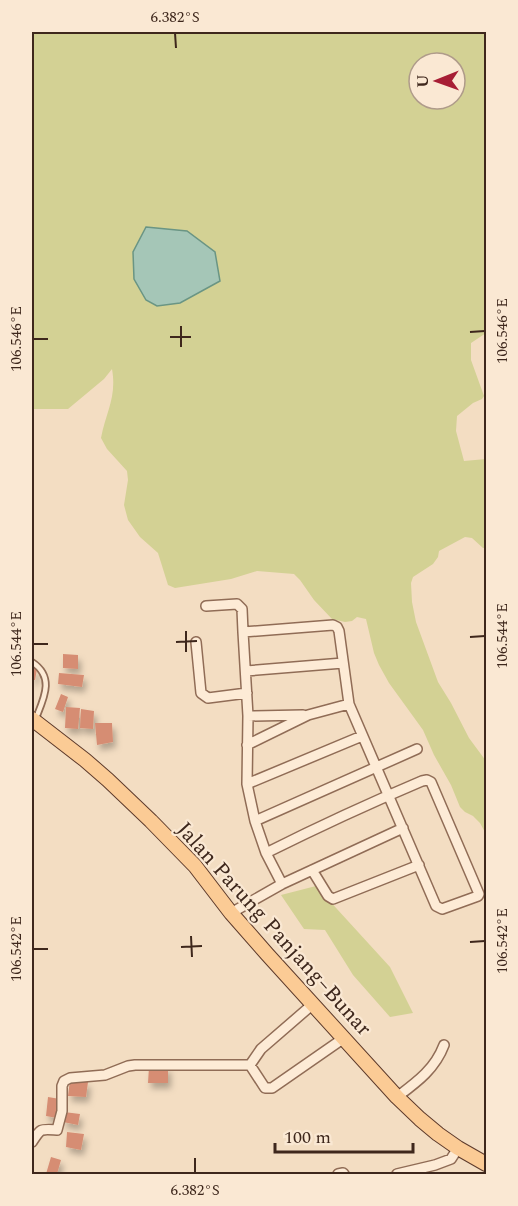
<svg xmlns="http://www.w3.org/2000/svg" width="518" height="1206" font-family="Spectral,serif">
<defs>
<filter id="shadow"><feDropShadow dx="3" dy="5.5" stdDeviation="3" flood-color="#0004"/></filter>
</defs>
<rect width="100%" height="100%" fill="#f3ddc2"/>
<path fill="#d3d194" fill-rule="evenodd" d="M32 32H486V333L471 343V360L484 396 482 399 473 403 457 416 456 431 464 461 486 459V548H483L472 538 465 537 439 551 438 557 433 564 413 577 411 583 412 602 416 622 438 682 451 703 469 738 486 761V834L480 823 473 816 465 812 460 807 451 785 434 755 423 730 389 683 379 665 374 653 366 619 357 617 352 621 345 622 332 619 314 600 300 580 294 574 257 571 231 579 175 588 168 585 158 553 140 537 128 520 124 505 128 480 127 471 107 449 101 438C106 412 117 397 112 369L104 379 68 409H32ZM419 63H455V99H419Z
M316 886 390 967 413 1013 390 1017 353 975 325 930 304 929 281 895Z"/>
<path fill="#a5c6b7" stroke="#6a9584" stroke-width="1.5" d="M146 227 187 231 215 252 220 281 180 303 157 306 146 300 134 279 133 252Z"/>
<path fill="#d68d73" filter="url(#shadow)" d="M63 654 78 655V669L63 668Z
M32 668 37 669 35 680H32Z
M59 673 84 675 82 687 58 684Z
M61 694 68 697 63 712 55 709Z
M66 707 80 708 78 729 65 728Z
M81 709 94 711 93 729 80 728Z
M95 723H112L113 742 97 745Z
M149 1067H168V1083H148Z
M70 1080 88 1082 86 1097 68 1096Z
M48 1097 60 1099 57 1118 46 1116Z
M64 1112 80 1114 78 1125 63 1122Z
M67 1132 84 1134 81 1150 66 1147Z
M51 1157 61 1160 57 1174H46Z"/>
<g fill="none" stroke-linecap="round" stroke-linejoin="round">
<g stroke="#906c56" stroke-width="8">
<path id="lane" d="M32 662C55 677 44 698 36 718"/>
</g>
<g stroke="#906c56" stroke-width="12">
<path id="street" d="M206 606 237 604 242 609 243 632
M196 642 201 693 208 698 247 693
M246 671 343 663
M248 716 303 715
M247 745 308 715 349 704
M247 784 362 736
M255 821 417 749
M266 853C318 827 370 803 422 781L427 780 431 782 479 894 478 896 442 909 436 906 349 704 339 631 337 627 333 625 243 632 248 716 247 784 255 821 266 853 282 884
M312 870 328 896 333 899 419 865
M231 913 282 884 403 828
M250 1065 265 1088H272L344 1038
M250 1065 261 1049 313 1004
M397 1097C417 1082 435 1069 444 1045
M32 1142C41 1128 40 1129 57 1130L62 1111V1086L64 1081 70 1078 105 1075 128 1066 135 1065H250
M338 1174 343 1173 344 1174
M397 1174 435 1165 451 1159 458 1148"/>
</g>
<g stroke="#5d3a2b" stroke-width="16">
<path id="primary" d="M32 719 85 760 108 780 151 821 195 866 231 913 267 954 397 1097 420 1119 438 1134 458 1148 486 1164"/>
</g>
<use href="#lane" stroke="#fdebd6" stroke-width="4.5"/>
<use href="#street" stroke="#fdebd6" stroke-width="9"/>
<use href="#primary" stroke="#fbcb95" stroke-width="14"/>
</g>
<path fill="none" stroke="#3e271c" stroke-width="2" d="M175 33 176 48M181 326V347M470 332 485 331M170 337H191M33 339H48M186 631V652M470 637 485 636M176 642 197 641M33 644H48M191 936 192 957M470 942 485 941M181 947 202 946M33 949H48M195 1158V1173"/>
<g text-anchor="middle" stroke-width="4.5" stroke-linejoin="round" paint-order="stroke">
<g font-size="22" fill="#3e271c" stroke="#fae8d3">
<text transform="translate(275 928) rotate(48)" y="8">Jalan Parung Panjang–Bunar</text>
</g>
</g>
<rect width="518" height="1206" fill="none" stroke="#fae8d3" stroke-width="66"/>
<g transform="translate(437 81) rotate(269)"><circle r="28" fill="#fae8d3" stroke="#af9b8a" stroke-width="1.5"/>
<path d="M0-4.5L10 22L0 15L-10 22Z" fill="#a71e35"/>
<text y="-9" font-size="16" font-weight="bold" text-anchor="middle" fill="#3e271c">U</text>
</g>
<path d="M275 1143v9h138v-9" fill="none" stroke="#3e271c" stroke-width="3"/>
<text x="284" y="1143" font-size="18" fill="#3e271c" stroke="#fae8d3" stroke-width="4.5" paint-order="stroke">100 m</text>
<rect x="33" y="33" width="452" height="1140" fill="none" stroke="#3e271c" stroke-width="2"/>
<g font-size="15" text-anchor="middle" fill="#3e271c">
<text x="175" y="22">6.382°S</text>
<text transform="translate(502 331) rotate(-90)" y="5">106.546°E</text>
<text transform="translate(16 339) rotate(-90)" y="5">106.546°E</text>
<text transform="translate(502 636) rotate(-90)" y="5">106.544°E</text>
<text transform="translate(16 644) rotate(-90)" y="5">106.544°E</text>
<text transform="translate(502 941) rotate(-90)" y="5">106.542°E</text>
<text transform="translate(16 949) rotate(-90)" y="5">106.542°E</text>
<text x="195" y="1195">6.382°S</text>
</g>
</svg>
